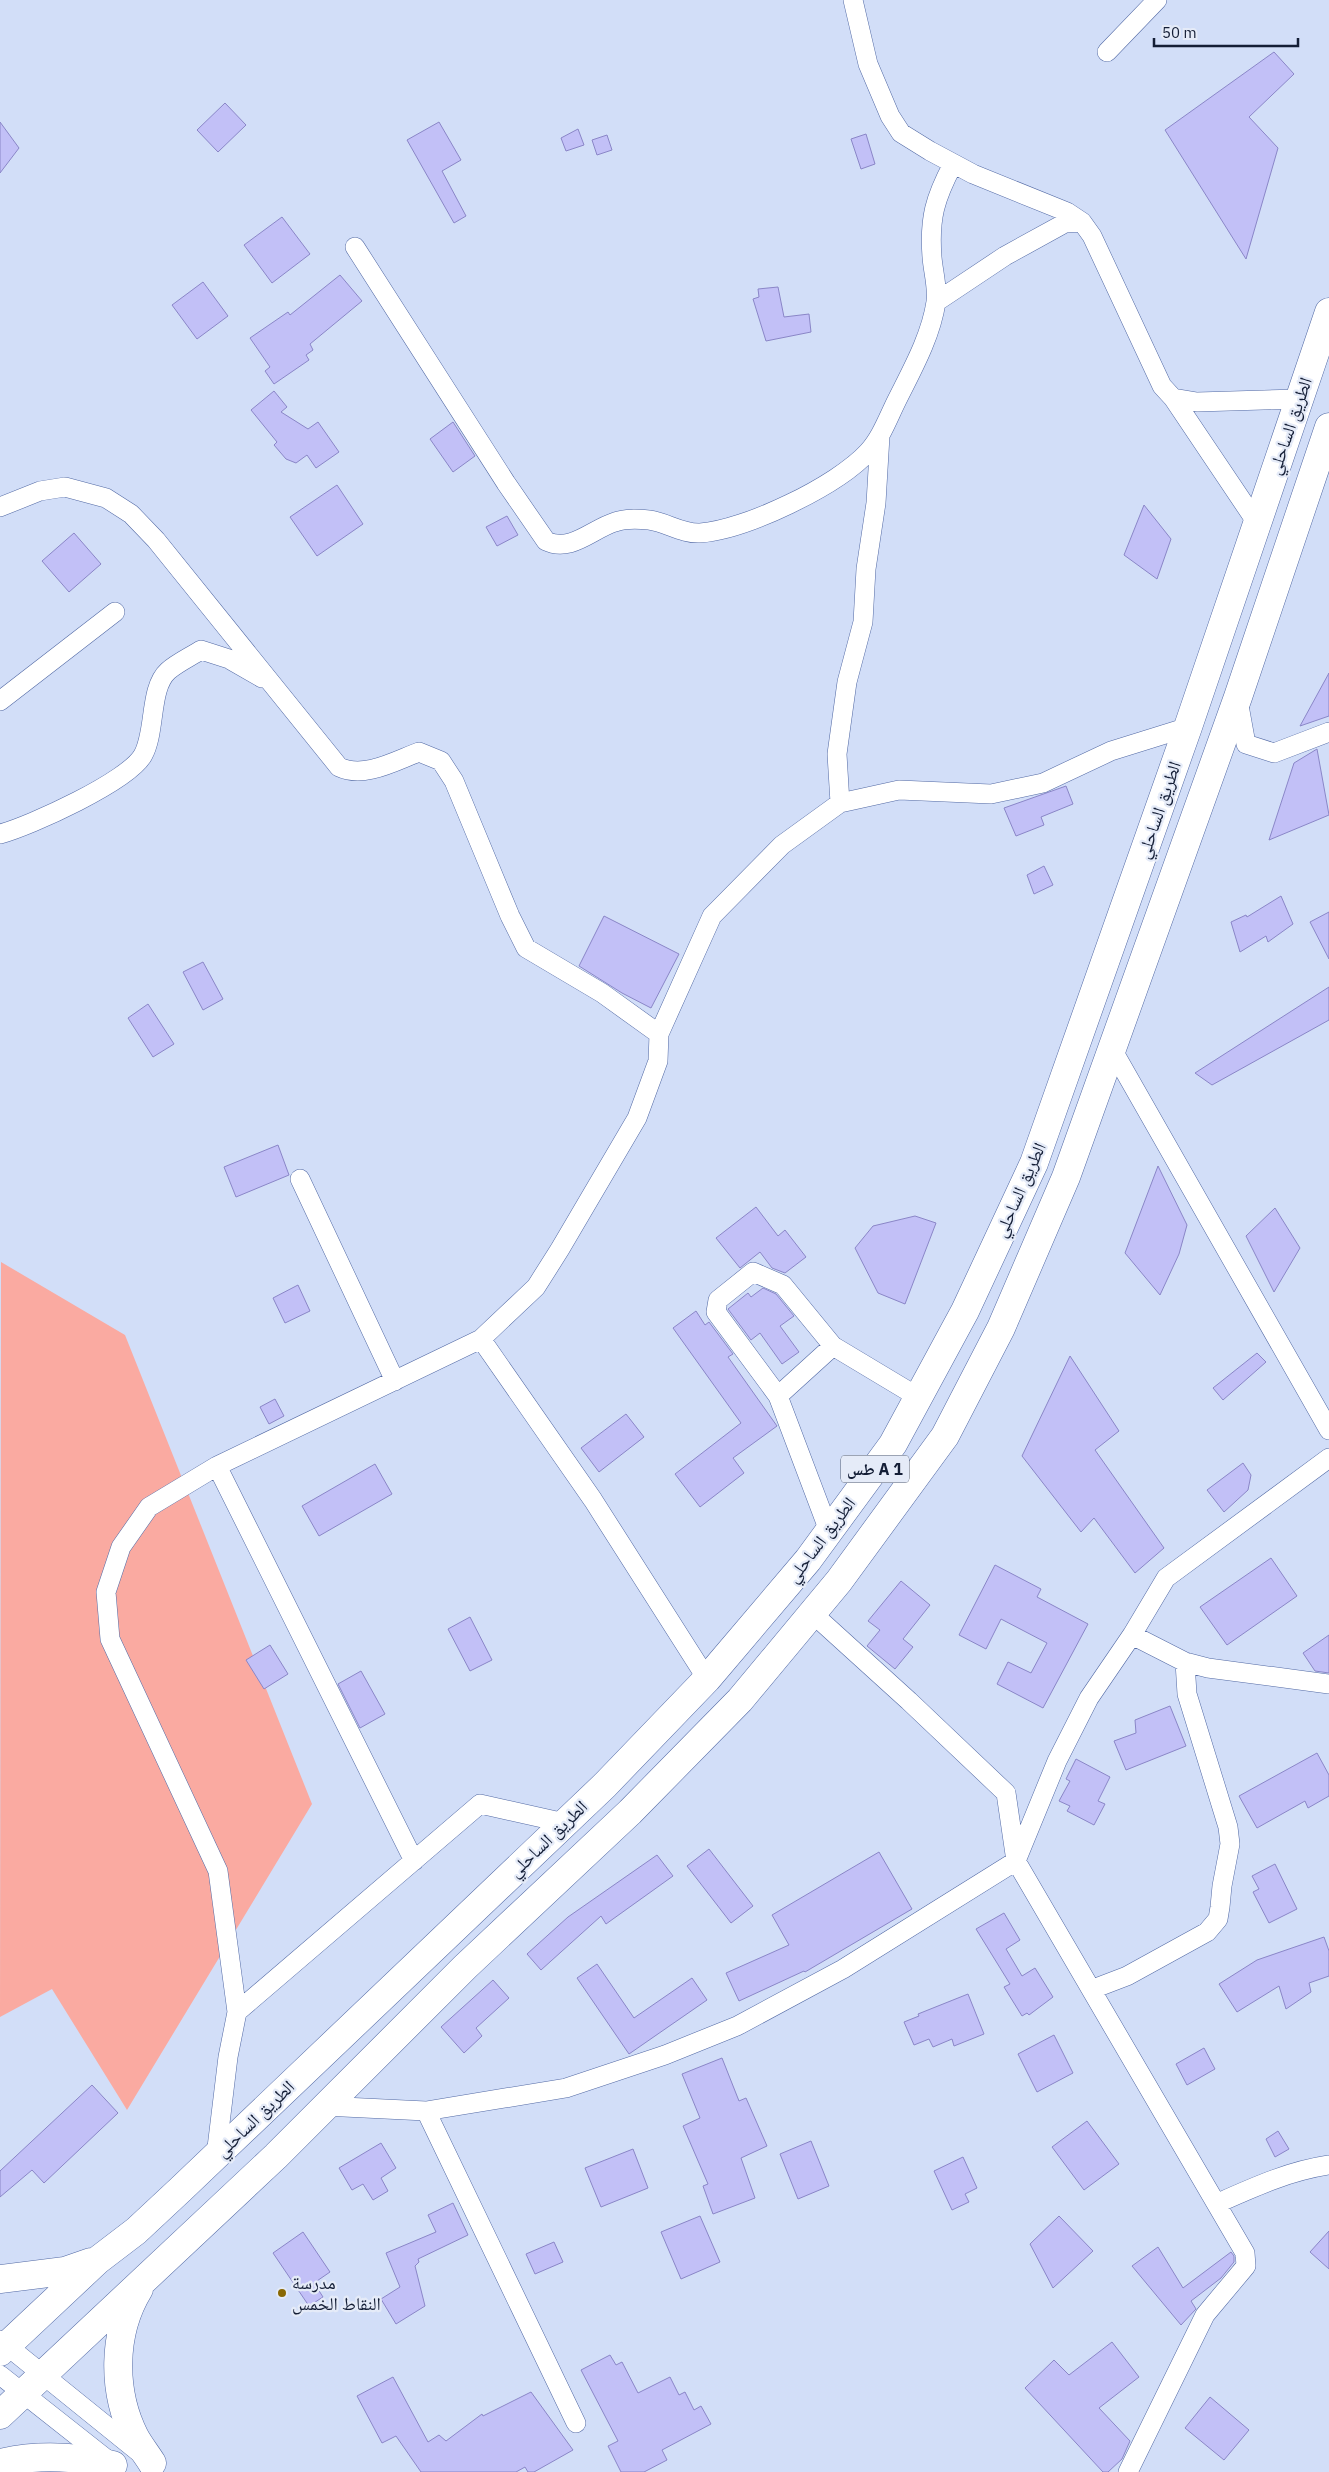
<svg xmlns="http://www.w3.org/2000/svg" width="1329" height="2472" font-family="'IBM Plex Sans','Noto Naskh Arabic',sans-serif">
<rect width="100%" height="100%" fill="#d2def8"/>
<path fill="#faaaa1" d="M1 1262 125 1335 312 1804 127 2110 52 1989 0 2017Z"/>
<path fill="#c2c0f7" stroke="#8a86c7" d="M1274 52 1294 74 1249 117 1278 148 1246 259 1165 130Z
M225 103 246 125 218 152 197 130Z
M0 122 19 148 0 173Z
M439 122 461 160 442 171 466 216 454 223 407 140Z
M578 129 584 145 566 151 561 138Z
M866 134 875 164 861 169 851 139Z
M607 135 612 150 597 155 592 140Z
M282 217 310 254 272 283 244 245Z
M340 275 362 301 310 344 313 350 306 355 309 360 274 384 265 371 270 367 250 338 288 312 290 315Z
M203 282 228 316 197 339 172 305Z
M778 287 784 317 809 314 811 332 766 341 753 299 759 297 758 289Z
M274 391 287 407 281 412 308 429 318 422 339 452 316 468 307 455 296 463 286 459 274 445 277 442 251 410Z
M453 422 475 456 453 472 430 439Z
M337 485 363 524 317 556 290 517Z
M1144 505 1171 539 1157 579 1124 555Z
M507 516 518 535 497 546 486 527Z
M74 533 101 564 69 592 42 561Z
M1329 673V716L1300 726Z
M1317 749 1329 815 1269 840 1294 763Z
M1066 786 1073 804 1041 817 1044 825 1016 836 1004 808Z
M1044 866 1053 885 1034 894 1027 875Z
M1281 896 1293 924 1268 942 1266 936 1240 952 1231 922 1246 915 1247 917Z
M1329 912V959L1310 922Z
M604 916 679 954 651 1008 622 993 579 966Z
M203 962 223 999 203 1010 183 972Z
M1329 987V1020L1212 1085 1195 1073Z
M148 1004 174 1044 153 1057 128 1018Z
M278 1145 289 1175 236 1197 224 1167Z
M1158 1166 1187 1225 1179 1254 1160 1295 1125 1253Z
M756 1207 778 1236 785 1230 806 1257 785 1273 772 1268 760 1252 740 1268 716 1238Z
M1275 1208 1300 1248 1274 1292 1246 1236Z
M915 1216 936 1223 905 1304 878 1293 855 1248 873 1226Z
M298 1285 310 1311 285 1323 273 1298Z
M763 1288 776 1294 794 1316 780 1326 799 1352 782 1364 760 1333 751 1340 728 1309 748 1293 751 1297Z
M696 1311 705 1325 709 1322 733 1354 728 1357 777 1426 733 1458 744 1473 700 1507 675 1474 741 1423 673 1328Z
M1257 1353 1266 1362 1223 1400 1213 1388Z
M1070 1356 1119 1431 1095 1450 1164 1548 1135 1573 1094 1518 1081 1532 1022 1456Z
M275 1399 284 1416 269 1424 260 1407Z
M626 1414 644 1437 599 1472 581 1448Z
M1243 1463 1251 1475 1248 1490 1224 1512 1207 1490Z
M375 1464 392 1494 319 1536 302 1506Z
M1271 1558 1297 1596 1227 1645 1200 1607Z
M995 1565 1041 1589 1037 1597 1088 1624 1043 1708 997 1684 1008 1662 1031 1673 1047 1643 1001 1619 986 1649 959 1635Z
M901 1581 930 1605 903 1639 913 1647 895 1669 867 1646 880 1630 868 1621Z
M470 1617 492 1660 470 1671 448 1629Z
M1329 1635V1673L1315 1671 1303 1653Z
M270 1645 288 1674 264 1689 246 1660Z
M361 1671 385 1714 360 1728 338 1684Z
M1170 1706 1186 1746 1126 1770 1114 1741 1136 1733 1135 1720Z
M1317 1753 1329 1775V1796L1308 1808 1305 1801 1257 1828 1239 1796Z
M1076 1759 1110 1777 1098 1801 1105 1804 1094 1825 1067 1811 1070 1806 1059 1801 1070 1781 1066 1779Z
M709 1849 753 1906 731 1923 687 1866Z
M879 1852 912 1909 805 1972 804 1971 739 2001 726 1973 789 1945 772 1915Z
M657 1855 673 1876 606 1924 601 1916 541 1970 527 1954 568 1917Z
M1275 1864 1297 1909 1269 1923 1253 1892 1259 1889 1252 1876Z
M1004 1913 1020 1940 1006 1949 1022 1976 1035 1968 1053 1997 1029 2015 1027 2013 1022 2016 1004 1987 1010 1984 976 1929Z
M1324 1937 1329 1951V1976L1309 1983 1311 1992 1286 2009 1279 1986 1237 2012 1219 1984 1257 1960Z
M597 1964 634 2018 692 1978 707 2000 629 2054 577 1978Z
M493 1980 509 1998 476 2028 482 2036 464 2053 441 2027Z
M968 1994 984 2034 954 2046 952 2039 933 2047 929 2039 914 2045 904 2022 919 2016 918 2014Z
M1054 2035 1073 2073 1037 2092 1018 2054Z
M1204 2048 1215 2069 1187 2085 1176 2064Z
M722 2058 739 2101 746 2098 767 2146 741 2158 755 2198 713 2214 703 2186 708 2184 683 2126 700 2118 682 2074Z
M92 2085 118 2113 44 2183 32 2170 0 2197V2171Z
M1087 2121 1119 2164 1084 2190 1052 2147Z
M1278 2131 1289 2149 1275 2157 1266 2139Z
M811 2141 829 2186 798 2199 780 2154Z
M381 2143 396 2168 381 2178 388 2191 373 2200 363 2184 352 2190 339 2168Z
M633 2149 648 2188 601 2207 585 2168Z
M963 2157 977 2188 965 2194 969 2202 952 2210 934 2171Z
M453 2203 468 2235 418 2259 419 2262 415 2266 425 2306 396 2324 381 2299 400 2287 386 2253 436 2232 428 2215Z
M700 2216 720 2262 681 2279 661 2232Z
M1059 2216 1093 2251 1053 2288 1030 2244Z
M1329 2231V2269L1310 2252Z
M303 2232 330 2272 314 2283 323 2297 309 2306 273 2253Z
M554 2242 563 2262 535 2274 526 2254Z
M1158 2247 1183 2288 1231 2252 1234 2256V2262L1221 2278 1191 2301 1196 2309 1181 2325 1132 2266Z
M1112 2342 1139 2377 1099 2408 1130 2441 1122 2459 1108 2472H1103L1025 2388 1054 2360 1069 2375Z
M610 2355 616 2365 622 2362 638 2393 670 2377 679 2395 685 2392 694 2410 701 2406 711 2424 662 2450 667 2460 644 2472H621L608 2446 618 2441 581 2370Z
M393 2377 428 2442 439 2435 446 2441 482 2414 483 2416 531 2392 573 2450 534 2472H528L525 2467 516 2472H421L396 2436 382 2443 357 2396Z
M1210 2397 1249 2430 1224 2460 1185 2428Z"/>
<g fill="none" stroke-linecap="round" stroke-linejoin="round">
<g stroke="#5269a4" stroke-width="20">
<path id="minor" d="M853 0 868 64 890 116 901 133 930 151 973 174 1067 212 1082 222 1092 236 1162 386 1173 398 1197 402 1300 399
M1107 52 1157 0
M355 247 506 483 546 541C571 553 592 529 615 522 626 518 638 519 649 520 666 522 682 534 700 533 745 530 837 486 868 452 881 438 888 418 897 400 912 370 931 336 936 302 938 288 933 271 932 257 929 218 935 198 953 164
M936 302 1005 256 1065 223 1082 222
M1173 398 1257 523
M0 507 40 491 65 487 106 498 131 514 156 540 339 767C364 779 395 761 419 752L441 761 454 781 510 916 526 948 602 993 659 1034
M1238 700 1246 744 1274 753 1329 732
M0 701 115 612
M840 803 837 754 847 682 863 622 866 569 876 503 880 436
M0 834C30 826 129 781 143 755 156 732 149 688 168 671 177 663 190 657 201 650L229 659 262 678
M1112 1049 1329 1430
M300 1179 395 1381
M481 1339 593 1500 707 1679
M778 1396 716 1312 718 1300 753 1272 783 1285 833 1346
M1329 1458 1166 1578 1132 1635 1185 1662 1208 1668 1329 1684
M217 1466 414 1861
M829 1531 778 1396 833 1346 918 1397
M812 1613 909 1701 1006 1793 1016 1861 1057 1761 1089 1698 1132 1635
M1093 1989 1127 1976 1207 1932 1218 1919 1220 1907 1222 1886 1230 1844 1228 1827 1187 1694 1185 1662
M237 2012 218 1871 110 1639 106 1592 121 1547 149 1507 217 1466 481 1339 536 1287 560 1249 637 1118 658 1061 659 1034 712 916 782 845 840 803 899 790 991 794 1043 783 1111 751 1188 727
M323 2106 426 2111 576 2423
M426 2111 566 2088 665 2055 737 2026 843 1969 1016 1861 1245 2253 1246 2266 1205 2315 1128 2472
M216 2156 228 2057 237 2012 480 1804 565 1823
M1218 2203C1254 2187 1289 2171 1329 2165
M0 2340 140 2453
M0 2375 109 2461"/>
</g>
<g stroke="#5269a4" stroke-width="29">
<path id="highway" d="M0 2279 65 2271 91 2262
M139 2289C112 2333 112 2392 135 2437 140 2446 147 2455 152 2463
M0 2352 98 2260 136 2231 181 2189 605 1785 707 1679 808 1560 893 1444 965 1311 1034 1163 1188 727 1329 312
M0 2415 276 2156 465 1967 630 1812 740 1700 839 1581 945 1436 1001 1328 1066 1177 1238 697 1329 427
M0 2463C38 2454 75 2456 113 2465"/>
</g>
<use href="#minor" stroke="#fff" stroke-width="19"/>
<use href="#highway" stroke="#fff" stroke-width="28"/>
</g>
<circle fill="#896805" stroke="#e5ebf8" stroke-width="2" cx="282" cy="2293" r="5"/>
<g text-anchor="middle" stroke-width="4.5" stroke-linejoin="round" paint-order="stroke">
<rect fill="#e5ebf8" stroke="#535c70" stroke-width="1" x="841" y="1455.5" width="68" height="27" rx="4"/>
<g font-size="16" font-weight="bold" fill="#141e36">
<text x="875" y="1475">طس A 1</text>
</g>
<g font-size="18" fill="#141e36" stroke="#e5ebf8">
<text transform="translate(1290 426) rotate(-71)" y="6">الطريق الساحلي</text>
<text transform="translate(1159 810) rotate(-71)" y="6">الطريق الساحلي</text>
<text transform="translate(1020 1190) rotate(-66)" y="6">الطريق الساحلي</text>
<text transform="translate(821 1540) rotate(-53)" y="6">الطريق الساحلي</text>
<text transform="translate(548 1839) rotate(-44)" y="6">الطريق الساحلي</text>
<text transform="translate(255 2119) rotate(-44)" y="6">الطريق الساحلي</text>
</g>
<g font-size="18" fill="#141e36" stroke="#e5ebf8" text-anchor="start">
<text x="292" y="2289">مدرسة<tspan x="292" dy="21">النقاط الخمس</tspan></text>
</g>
</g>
<path d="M1154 38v8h144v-8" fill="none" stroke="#141e36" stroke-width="2.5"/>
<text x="1162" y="38" font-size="15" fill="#141e36" stroke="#e5ebf8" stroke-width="4" paint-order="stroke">50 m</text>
</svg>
